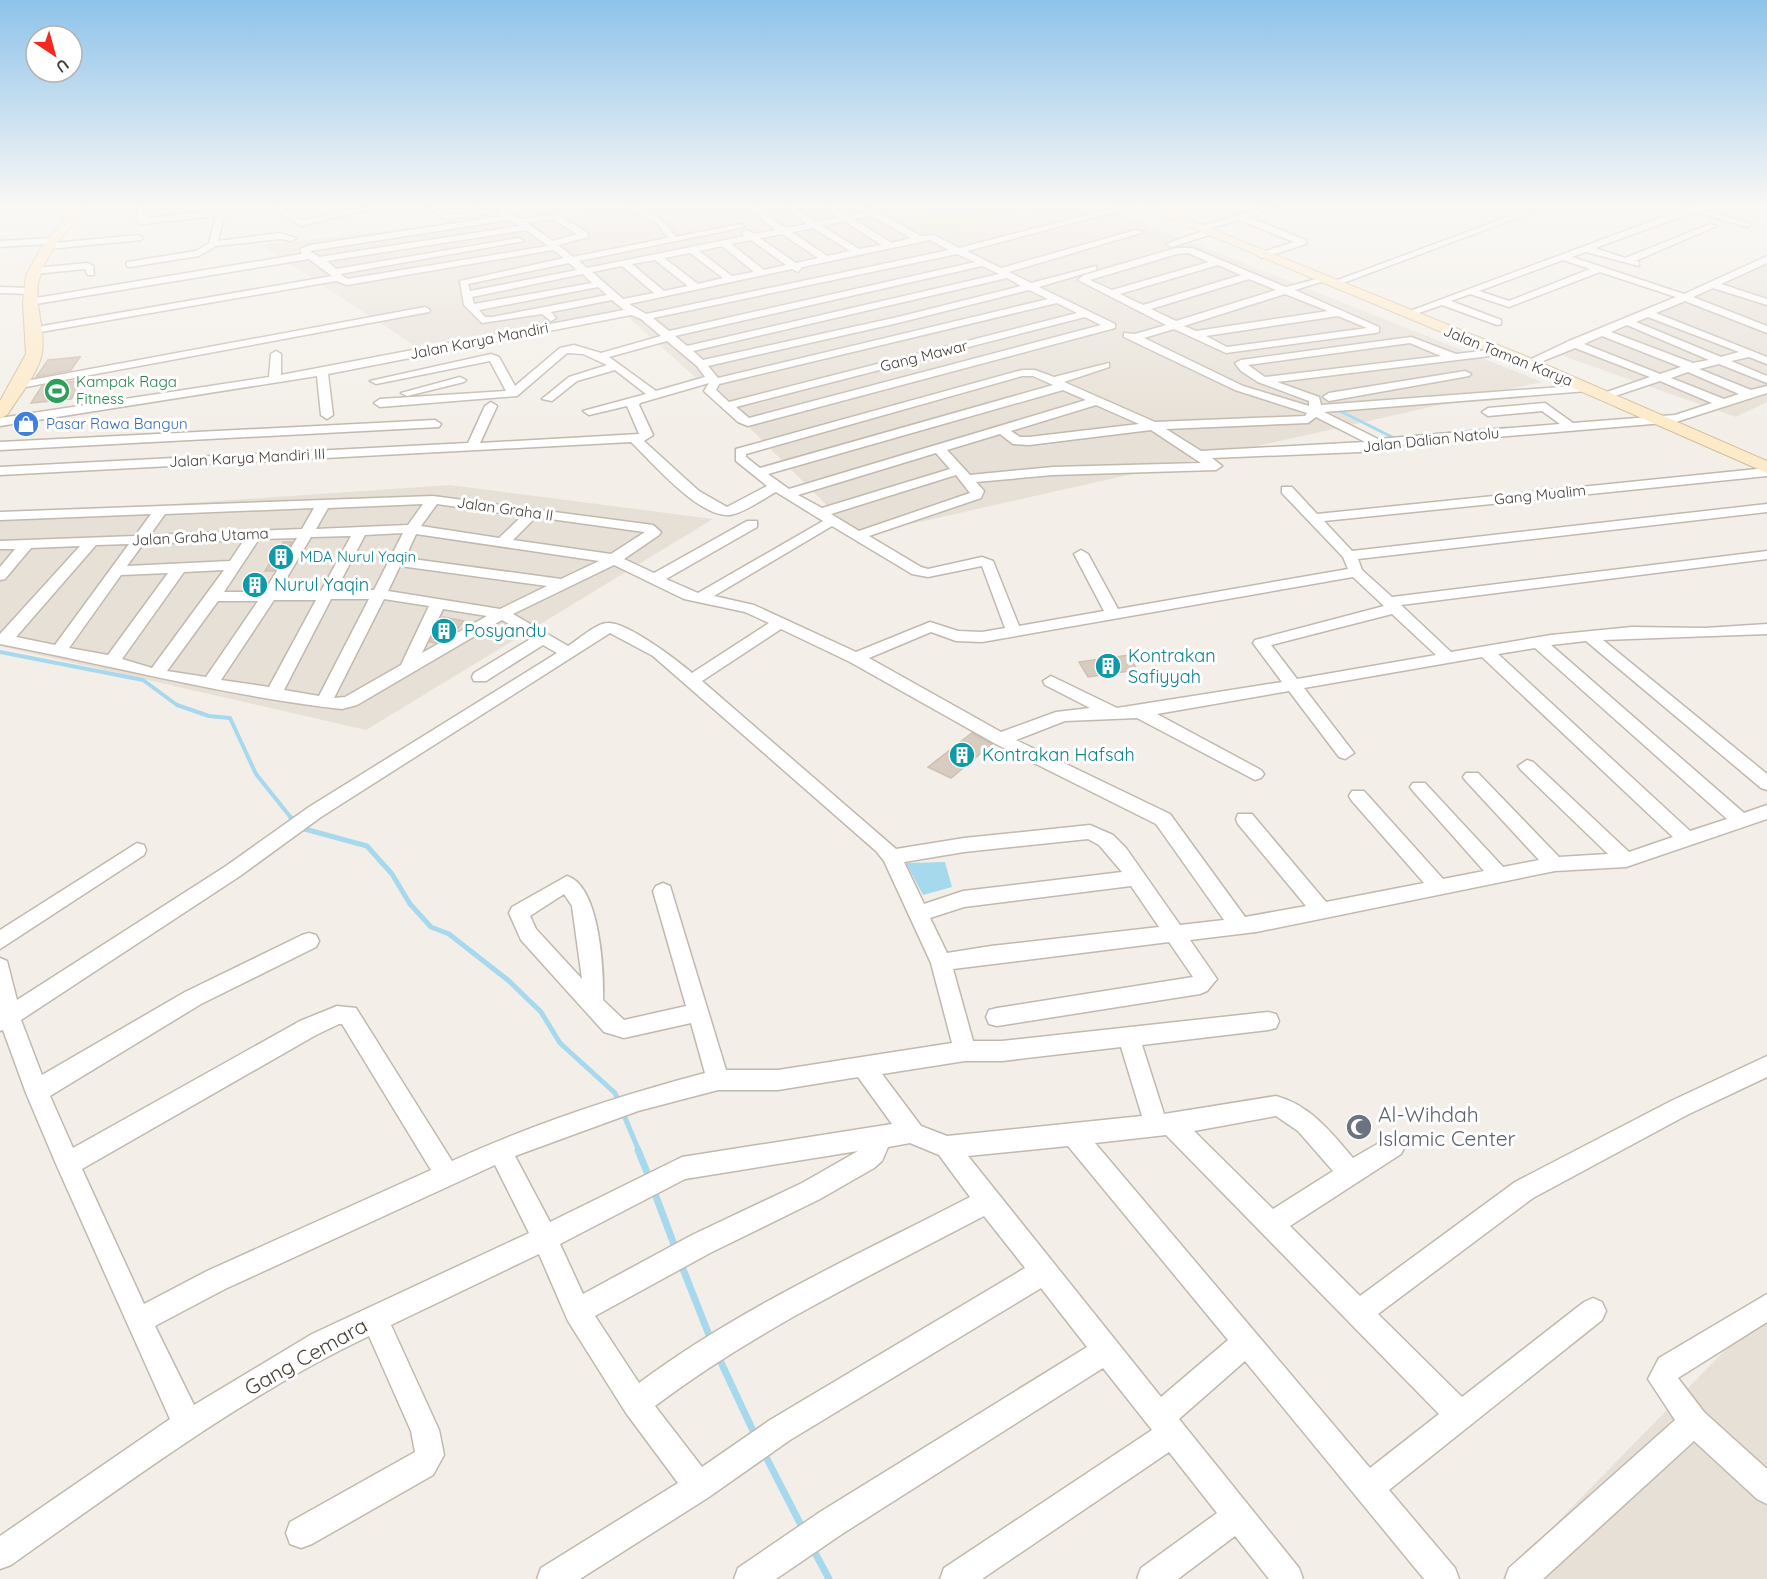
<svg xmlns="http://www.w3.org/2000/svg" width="1767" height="1579" font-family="Quicksand,sans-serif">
<rect width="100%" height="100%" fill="#f3efe8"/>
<path fill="#e7e0d6" d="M594 207H881L933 233 1038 207H1103L1542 382 857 536 731 409 621 311 415 346 262 245Z
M1767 259V402L1736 417 1552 352Z
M450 485 713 519 366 730 0 646V516Z
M1767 1307V1579H1502Z"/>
<path fill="#d5e6b2" d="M932 207H1015L1023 211 933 233 898 215Z"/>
<path fill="#a7d9ee" d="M945 862 952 887 923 895 906 863Z"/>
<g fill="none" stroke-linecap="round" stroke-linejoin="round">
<path stroke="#a7d9ee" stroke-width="3" d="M1338 410 1394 438 1506 428"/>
<path stroke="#a7d9ee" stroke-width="4" d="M0 652 143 680 177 705 209 716 230 718 256 774 292 819"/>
<path stroke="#a7d9ee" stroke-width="5" d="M291 818 295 824
M301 828 367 846 392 874 410 904 431 927 449 934 509 981 541 1012 560 1043 615 1093 619 1102
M623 1113 639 1151"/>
<path stroke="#a7d9ee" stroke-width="7" d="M638 1150 649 1177
M654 1191 676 1250
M681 1264 711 1340
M718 1356 755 1435
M764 1453 803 1529
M813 1549 829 1579"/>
</g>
<path fill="#d8ccc1" stroke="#cfc0b1" stroke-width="1.5" d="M80 357 71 370 36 377 48 360Z
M83 380 71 399 31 403 42 386Z
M283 542H292L274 571H265Z
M443 617 464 621 455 632 436 643 430 642Z
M1129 655 1137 670 1088 677 1079 662Z
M972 733 992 744 951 778 928 767Z"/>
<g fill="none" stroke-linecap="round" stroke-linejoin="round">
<g stroke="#c2b8ae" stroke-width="3">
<path id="street" d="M138 207H146V218L220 210 224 216 218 241 280 233 296 238 291 241 280 239 216 246 199 256 130 267 127 266V262L196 251 209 243 216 216 141 224 137 221Z
M271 207H281L302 220 365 207 371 209 301 226Z
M426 207C436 207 440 212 449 214 457 216 462 212 468 216L447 220Z
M469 207H479L489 213 482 215Z
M627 207C649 207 664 220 676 237L740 224 744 227 579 261 587 268 745 236 742 233 747 230 754 234 776 230 747 207H755L786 228 807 224 783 207H793L816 222 838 217 823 207H833L847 215 865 212 859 207H869L921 236 934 235 959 248 1118 207H1132L967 251 1001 268 1136 230 1144 232 1009 272 1031 283 1096 266V270L1039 287 1115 324V328L748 426 738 422 706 393 704 391 709 383 640 403 639 405 653 435 644 441 699 491 727 507 767 486 736 461V449L1022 370H1035L1054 377 1109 363V367L1064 382 1155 422 1305 416 1307 413 1235 390 1124 337V333L1135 334 1166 325 1078 280 1084 275 1176 248H1192L1286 287 1324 277V281L1295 290 1379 327V332L1375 333 1226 353 1174 329 1144 338 1243 386 1309 406V401L1258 382 1241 371 1235 363 1241 360 1411 337 1456 354 1498 349 1503 352 1498 355 1277 382 1319 397 1321 405 1587 385 1593 388 1587 391 1324 412 1378 439 1560 424 1542 411 1488 416 1482 412 1488 408 1545 403 1573 423 1675 415 1712 403 1660 381 1609 398H1601V394L1650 377 1575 348 1533 365 1523 363 1569 341 1676 297 1600 272 1509 307 1470 294 1451 301 1501 320V324L1497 325 1442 305 1407 317 1402 314 1684 209 1682 207H1695L1752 224 1748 227 1694 212 1595 248 1625 258 1710 224 1717 226 1635 261 1639 262V266L1586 252 1572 257 1684 294 1767 256V263L1721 284 1767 299V305L1713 288 1693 297 1767 326V333L1685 301 1656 313 1767 357V364L1749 357 1731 361 1767 376V383L1719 364 1699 369 1751 390 1767 386V393L1676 422 1377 447 1360 452 1212 458 1222 466 1216 470 1053 475 976 482 984 491 981 498 869 536 921 567 928 569 982 557 993 561 1019 626 1104 611 1074 554 1081 550 1088 554 1118 609 1348 569 1343 557 1282 493V487H1292L1317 514 1767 468V476L1324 521 1352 551 1767 504V512L1358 559 1362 570 1392 597 1767 551V559L1401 605 1451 652 1551 635 1632 627 1705 628 1767 624V634L1603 640 1767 774V790L1761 788 1586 641 1551 645 1744 813 1767 805V819L1626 867 1555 871 1256 932 1190 940 1217 979 1207 991 1200 994 997 1026 989 1024 986 1017 989 1010 997 1008 1193 977 1169 942 953 969 973 1041H1002L1268 1012 1276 1014 1279 1021 1276 1028 1268 1030 1142 1045 1164 1114 1276 1096C1310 1105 1331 1132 1353 1158L1393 1135 1401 1138 1405 1146 1401 1154 1290 1226 1360 1296 1515 1182 1671 1101 1767 1056V1077L1687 1115 1533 1198 1378 1314 1462 1397 1584 1302 1593 1298 1602 1302 1606 1311 1602 1320 1389 1490 1455 1568 1459 1579H1424L1245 1361 1179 1419 1299 1568 1303 1579H1269L1235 1536 1178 1579H1137L1141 1568 1217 1513 1169 1452 982 1579H940L944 1568 1152 1430 1103 1368 842 1534 776 1579H734L738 1568 820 1512 1087 1347 1041 1288 790 1440 709 1497 580 1579H537L541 1568 678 1483 626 1413 568 1321 539 1254 391 1325 439 1430 444 1455 433 1475 312 1544 301 1548 290 1544 286 1533 290 1522 415 1452 411 1431 369 1336C241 1397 126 1484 11 1565L0 1569V1536L170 1419 56 1164 26 1093 3 1030 0 1031V958L7 961 17 1000 226 866 309 807 557 653 543 645 486 681H474L472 677 474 673 532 638 502 620 357 705 342 709C226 696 114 666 0 644V634L80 546 31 548 5 579 0 580V567L15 549H0V541L135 536 151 514 0 520V512L433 496 653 525 661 532 659 535 624 559 654 573 747 521H757V527L666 579 698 593 823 521 776 492C763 499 744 513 730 515 699 518 652 462 631 442L0 475V467L468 443 485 406 491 402 497 406 480 443 639 434 627 406 589 415 583 411 646 394 615 370 577 381 552 401 542 399 569 377 607 365 583 354 567 353 517 396 380 407 374 403 380 399 506 391 490 361 376 384 370 381 491 354 499 357 515 386 560 348 574 345 601 353 661 336 641 319 631 315 328 374 333 415 327 419 321 415 317 376 0 426V418L269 377 271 354 276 351 281 354V375L624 310 612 300 551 312 556 318 551 321 542 314 482 323 464 305 460 281 564 258 553 250 347 285 336 281 35 333 30 330 31 328 332 276 309 259 30 305 25 302 30 299 302 254 300 249 310 245 502 216 496 211 500 208 521 219 556 214 588 233V237L558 245 573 257 668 238 658 224ZM872 216 911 238 892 243 853 219ZM552 219 577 234 553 241 527 223ZM509 220 519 226 319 257 310 251ZM844 221 882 245 859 249 822 226ZM813 228 850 251 827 256 792 232ZM526 230 548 246 347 279 340 274 524 241 519 238 336 269 327 261ZM782 234 818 258 796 263 760 238ZM751 240 786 265 764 270 731 244ZM930 240 949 250 646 314 629 304 792 269 798 272 802 267ZM722 246 754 272 732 276 699 251ZM690 253 723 278 698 284 664 258ZM1188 253 1209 262 1112 290 1090 280 1177 254ZM957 254 975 262 669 331 653 318ZM655 260 688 286 664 291 632 264ZM1563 260 1590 269 1509 301 1479 291ZM569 263 577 270 470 291 468 284ZM1218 265 1241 275 1143 305 1120 294ZM622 266 654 293 623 299 592 272ZM982 266 999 274 687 346 675 336ZM583 274 592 283 474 304 472 297ZM1007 278 1021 286 898 317 703 360 693 351ZM1249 279 1276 290 1176 321 1151 309ZM598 287 607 295 492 317H485L479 310ZM1029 290 1048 299 718 378 708 366 898 323ZM1285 294 1328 311 1196 331 1184 326ZM1057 303 1077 313 729 402 716 390 719 384ZM1338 316 1367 328 1227 347 1206 336ZM1085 317 1101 325 749 418 736 407ZM1648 317 1739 352 1721 357 1636 322ZM1627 325 1709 360 1693 363 1611 332ZM1602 336 1681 367 1660 374 1584 344ZM667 341 697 366 705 377 656 391 609 357ZM1410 343 1441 356 1265 377 1248 365ZM1688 372 1739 394 1724 399 1671 378ZM1022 376H1033L1053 385 760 468 746 457V454ZM1063 390 1086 400 789 489 768 474ZM1096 405 1139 424 1029 437H1020L1011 431ZM1316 417 1365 442 1201 451 1166 429 1308 423ZM1151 430 1201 463 1053 467 970 475 947 450 1000 434 1013 444 1029 445ZM936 453 950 469 822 508 798 495ZM956 475 970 493 859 531 831 514ZM423 504 408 525 316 529 328 508ZM437 504 522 516 499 538 421 526ZM314 508 302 529 150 535 165 514ZM536 517 644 532H645L611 554 513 540ZM832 526 912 574 928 577 982 566 1005 628 982 632 958 631 930 622 856 652 754 605 714 596ZM403 533 374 590H336L365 535ZM416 534 599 561 561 579 405 558ZM351 536 321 591H279L311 537ZM297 538 264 592H224L259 539ZM244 540 230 561 127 566 143 544ZM129 544 55 645 16 637 96 545ZM614 565 684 599 745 612 769 623 692 673C677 660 627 622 608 623 596 623 578 640 568 646L513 614ZM400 566 547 586 500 609 388 591ZM224 570 152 668 122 659 184 572ZM168 573 108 655 69 648 121 575ZM1353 577 1384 606 1255 640 1253 643 1282 682 1117 708 1051 676 1043 681 1045 685 1090 708 1056 712 1001 732 869 658 931 632 956 641 982 642ZM331 599H369L319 696 284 690ZM384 599 429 606 401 665 345 697 334 698ZM274 600H316L269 687 221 680ZM218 601H258L206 677 167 671ZM443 609 487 616 422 653ZM1392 614 1436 655 1297 679 1271 645ZM781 629 850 662 994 743 1156 824 1224 920 1180 925 1126 848 1113 835 1090 825 964 838 896 849 702 681ZM610 633 653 656 876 851 884 861 931 963 952 1043 778 1070H726L670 886 663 883 656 886 653 891 686 1006 624 1020 603 1000C604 971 600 886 567 876L512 907 509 913 521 940 604 1032 624 1038 691 1023 705 1073C618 1096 533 1124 452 1161L356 1008 337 1006 300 1021 73 1148 50 1096 201 1004 316 947 319 941 316 935 309 933 302 935 185 992 42 1075 21 1020 240 876 321 817ZM1535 648 1727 819 1690 831 1498 654ZM1482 657 1673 837 1629 852 1533 762 1527 760 1518 766 1521 770 1608 854 1559 857 1478 773H1466L1463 777 1466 781 1539 860 1503 867 1425 783H1413L1410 787 1413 791 1484 871 1443 879 1364 791H1352L1349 796 1352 801 1424 883 1326 902 1252 814H1238L1236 819 1238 824 1306 906 1245 917 1170 814 1016 740 1065 721 1137 718 1255 780 1261 778 1264 774 1261 770 1157 714 1289 691 1339 757 1345 759 1354 753 1304 688ZM1088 839 1099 845 1122 872 963 891 924 904 904 862 964 852ZM1131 886 1159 927 991 946 947 953 930 918 964 907ZM564 894 572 906 582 979 536 929 530 916ZM339 1024H342L431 1170 207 1271 144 1304 82 1169 316 1035ZM1121 1047 1142 1116 947 1136 921 1126 882 1074 965 1061H1002ZM858 1077 892 1124 682 1157 550 1222 515 1156 638 1111 718 1090H778ZM1276 1116 1298 1131 1333 1171 1273 1209 1194 1131ZM1166 1135 1439 1414 1370 1468 1095 1143ZM910 1143 939 1155 970 1197C858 1255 741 1307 639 1383L595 1316 710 1253 820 1199 874 1168 882 1161 888 1147ZM1068 1146 1228 1340 1161 1397 968 1156ZM858 1151 802 1183 692 1235 583 1294 560 1244 685 1179ZM495 1165 529 1233 312 1334 194 1405 155 1326 225 1289ZM984 1216 1025 1268 770 1420 702 1467 655 1406C757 1329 872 1275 984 1216Z
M1266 207H1279L1248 217 1306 240V244L1262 258 1257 255 1259 253 1294 242 1239 220 1199 231 1195 228Z
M1529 209 1536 211 1335 286 1327 284Z
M1209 229 1214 232 1212 234 1171 247 1166 244Z
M138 235 143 238 141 240 48 249 45 248V244L0 247V241L52 238 55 243Z
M88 263 93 266 94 275H88L85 269 34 274 29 271 34 268Z
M0 287 30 288 35 291 30 294 0 293Z
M425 307 430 310 429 312 15 389 9 386 15 383Z
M1465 371 1471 374 1469 376 1329 401 1323 397 1329 393Z
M460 377 466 380 464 382 407 396 401 393Z
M435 420 441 424 439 427 0 450V442Z
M137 843 144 845 146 850 144 855 0 949V930Z
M1767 1294V1322L1678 1378 1704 1412 1767 1469V1504L1757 1499 1694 1441 1543 1579H1505L1509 1568 1675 1420 1648 1379 1659 1358Z"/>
</g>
<g stroke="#d2bc99" stroke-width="2">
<path id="secondary" d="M74 207H86C70 229 48 249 40 276 32 302 46 327 42 353 38 374 19 396 8 414L0 419V401L26 354 23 303 26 275 41 248Z
M1142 207H1158L1535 360 1767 461V473L1523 366Z"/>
</g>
<use href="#street" fill="#fff" fill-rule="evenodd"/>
<use href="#secondary" fill="#fdeac9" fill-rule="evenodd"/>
</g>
<linearGradient id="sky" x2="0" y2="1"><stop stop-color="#8ec3ea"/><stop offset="0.48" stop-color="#faf8f5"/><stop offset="1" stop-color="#faf8f5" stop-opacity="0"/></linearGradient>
<rect width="1767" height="428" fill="url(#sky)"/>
<defs>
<g id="stadium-disc" transform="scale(1.35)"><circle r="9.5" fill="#2e9e5b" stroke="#fff"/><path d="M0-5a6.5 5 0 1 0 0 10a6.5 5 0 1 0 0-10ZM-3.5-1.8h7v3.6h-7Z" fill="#fff"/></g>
<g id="shop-disc" transform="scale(1.35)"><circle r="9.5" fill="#3f7fe0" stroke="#fff"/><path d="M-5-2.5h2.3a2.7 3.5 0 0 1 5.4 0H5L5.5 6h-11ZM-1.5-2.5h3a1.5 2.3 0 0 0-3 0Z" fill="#fff"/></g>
<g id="building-disc" transform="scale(1.35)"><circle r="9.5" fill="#0f9aa8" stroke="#fff"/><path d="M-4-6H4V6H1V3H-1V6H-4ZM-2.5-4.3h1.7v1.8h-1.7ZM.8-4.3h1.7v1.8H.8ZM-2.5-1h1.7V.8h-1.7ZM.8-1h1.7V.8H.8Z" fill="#fff"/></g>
<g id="mosque-disc" transform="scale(1.35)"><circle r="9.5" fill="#6b7280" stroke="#fff"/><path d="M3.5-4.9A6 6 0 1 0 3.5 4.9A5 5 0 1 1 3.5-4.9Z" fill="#fff"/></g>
</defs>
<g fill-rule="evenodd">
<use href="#stadium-disc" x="57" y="391"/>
<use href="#shop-disc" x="26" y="424"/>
<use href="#building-disc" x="281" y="557"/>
<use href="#building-disc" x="255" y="585"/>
<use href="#building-disc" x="444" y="631"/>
<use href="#building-disc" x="1108" y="666"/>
<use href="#building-disc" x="962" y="755"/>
<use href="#mosque-disc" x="1359" y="1127"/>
</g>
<g text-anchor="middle" stroke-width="6" stroke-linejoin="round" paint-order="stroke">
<g font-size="15" fill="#473f37" stroke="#fff">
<text transform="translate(479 341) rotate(-11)" y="5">Jalan Karya Mandiri</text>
<text transform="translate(924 356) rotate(-14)" y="5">Gang Mawar</text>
<text transform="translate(1508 356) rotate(22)" y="5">Jalan Taman Karya</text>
<text transform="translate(1431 440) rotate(-6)" y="5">Jalan Dalian Natolu</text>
<text transform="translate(247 458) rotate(-3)" y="5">Jalan Karya Mandiri III</text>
<text transform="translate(1540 495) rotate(-6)" y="5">Gang Mualim</text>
<text transform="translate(505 509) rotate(8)" y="5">Jalan Graha II</text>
<text transform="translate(200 537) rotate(-3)" y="5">Jalan Graha Utama</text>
</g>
<g font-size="15" fill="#27864d" stroke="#fff" text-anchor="start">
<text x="76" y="387">Kampak Raga<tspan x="76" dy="17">Fitness</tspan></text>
</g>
<g font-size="15" fill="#366cbe" stroke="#fff" text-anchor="start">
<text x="46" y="429">Pasar Rawa Bangun</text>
</g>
<g font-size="15" fill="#0d838f" stroke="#fff" text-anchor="start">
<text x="300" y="562">MDA Nurul Yaqin</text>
</g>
<g font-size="18" fill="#0d838f" stroke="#fff" text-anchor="start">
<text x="274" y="591">Nurul Yaqin</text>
<text x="464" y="637">Posyandu</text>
<text x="1128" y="662">Kontrakan<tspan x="1128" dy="21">Safiyyah</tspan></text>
<text x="982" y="761">Kontrakan Hafsah</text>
</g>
<g font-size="21" fill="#5b616d" stroke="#fff" text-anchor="start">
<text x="1378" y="1122">Al-Wihdah<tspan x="1378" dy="24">Islamic Center</tspan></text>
</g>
<g font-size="21" fill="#473f37" stroke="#fff">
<text transform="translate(306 1357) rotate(-29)" y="7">Gang Cemara</text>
</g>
</g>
<g transform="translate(54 54) rotate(144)"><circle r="28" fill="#ffffff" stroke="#b5b2af" stroke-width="1.5"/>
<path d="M0-4.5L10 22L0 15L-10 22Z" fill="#f32820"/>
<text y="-9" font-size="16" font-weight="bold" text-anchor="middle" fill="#473f37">U</text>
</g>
</svg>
